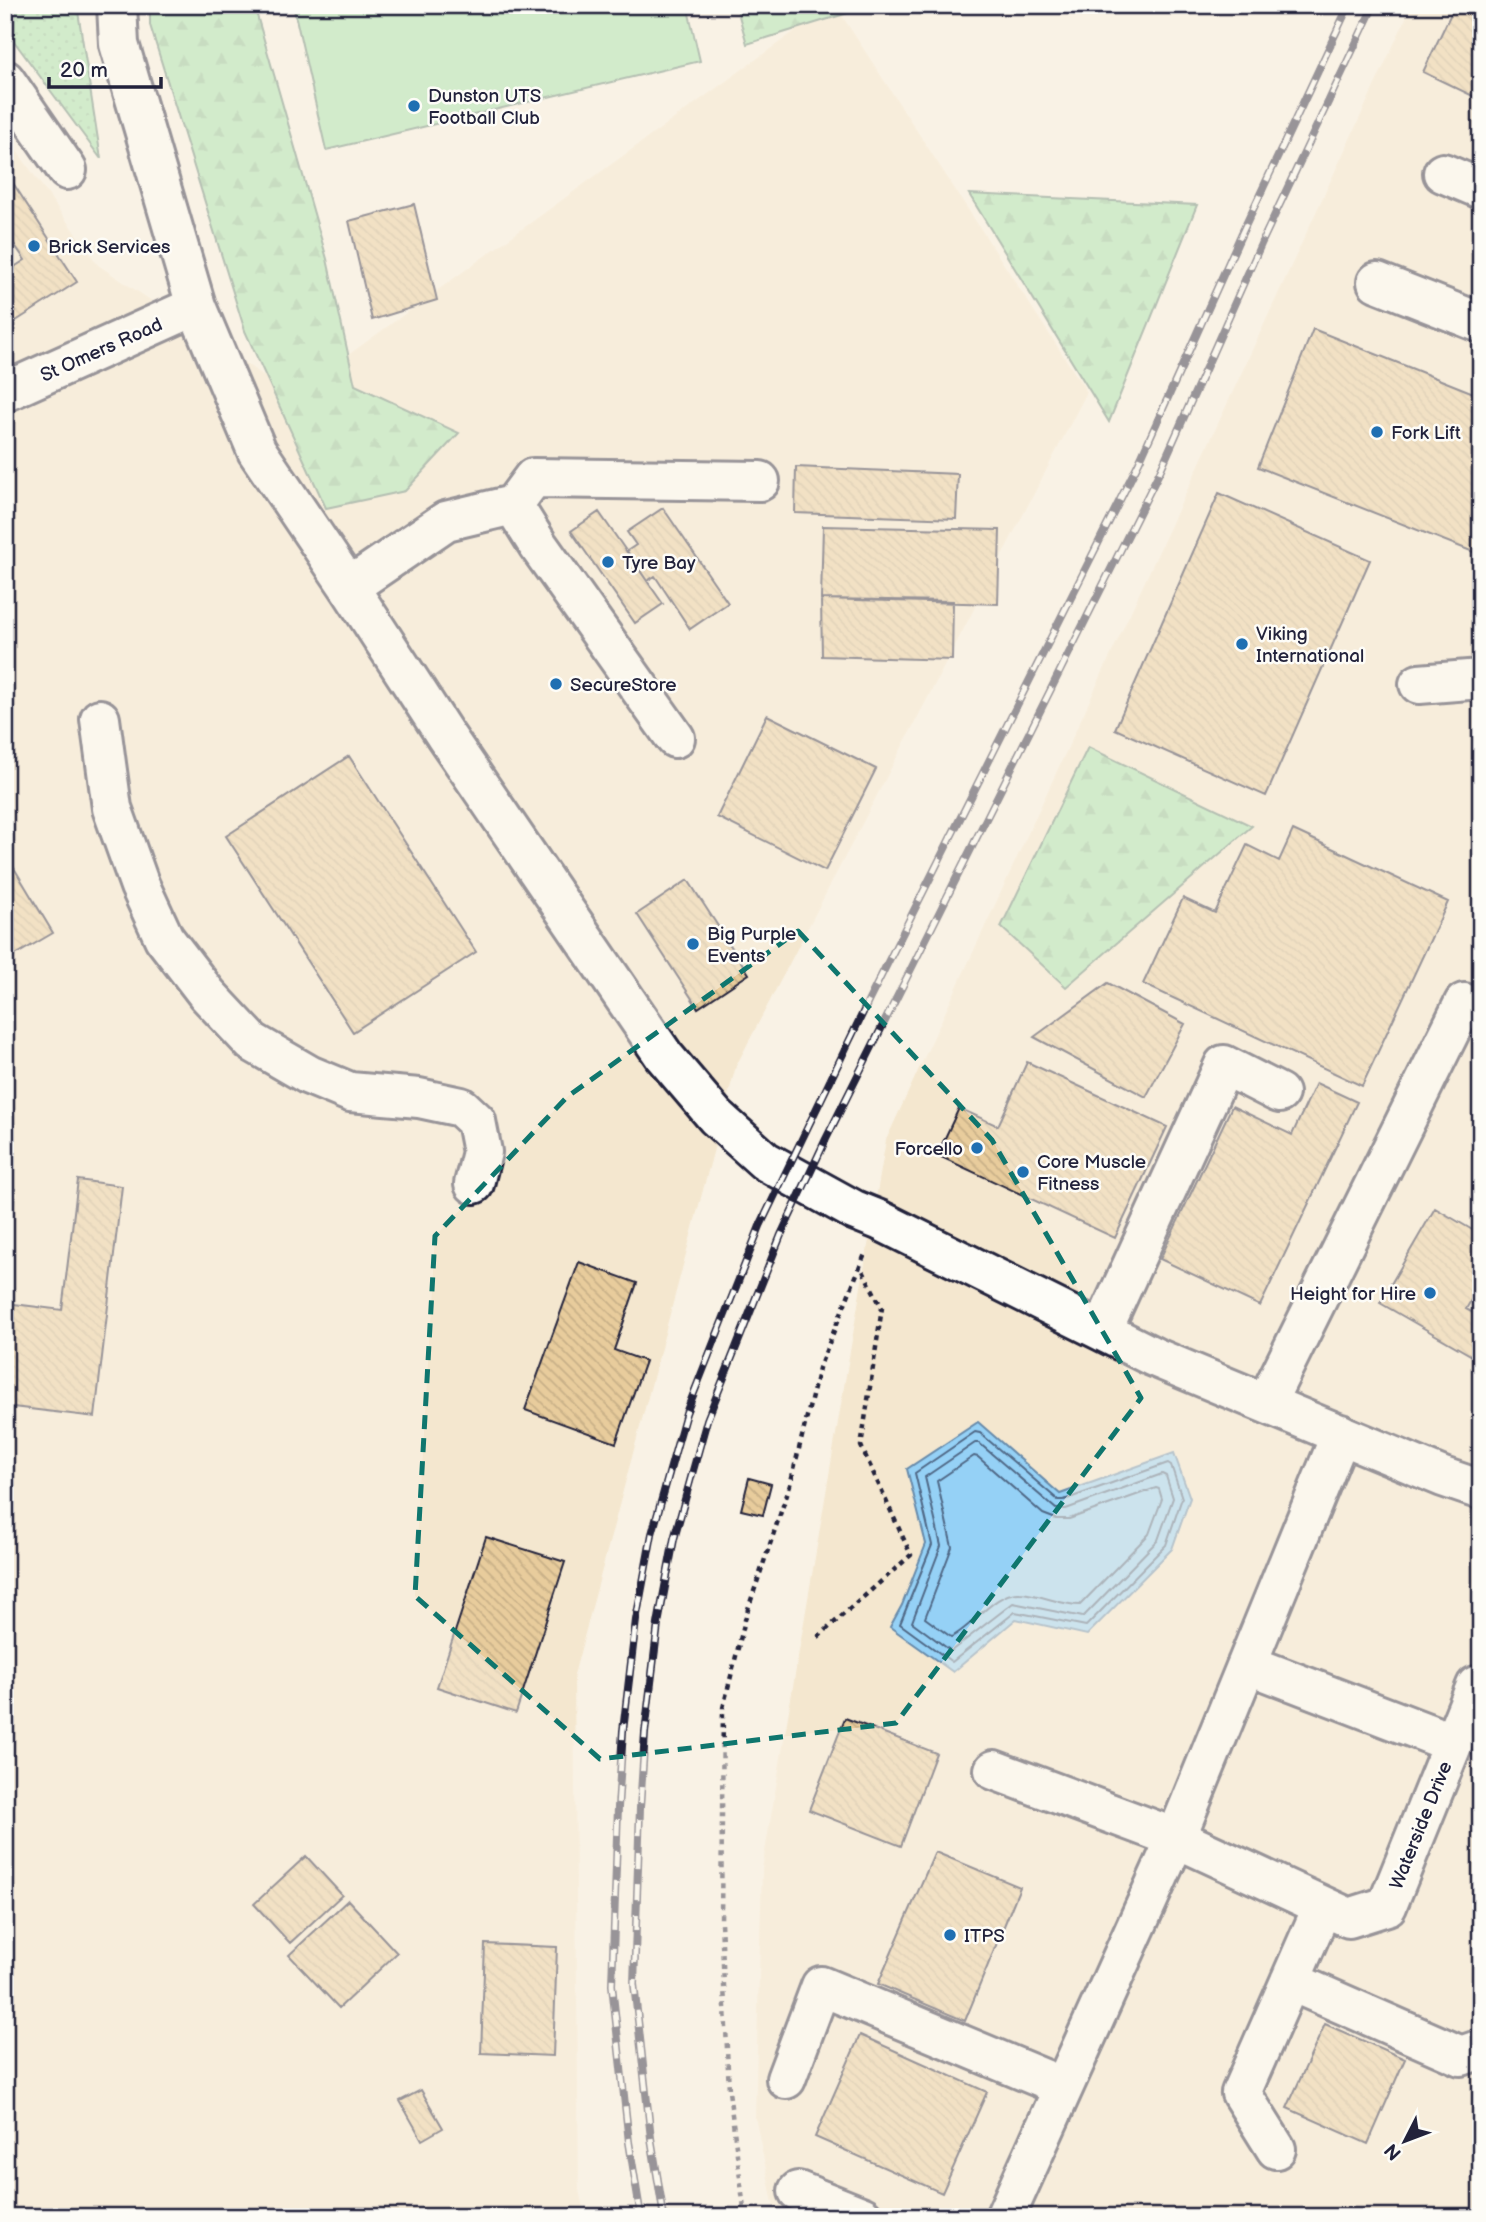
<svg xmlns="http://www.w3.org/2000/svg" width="1486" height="2222" font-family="'Balsamiq Sans',sans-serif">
<defs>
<pattern id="grass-dots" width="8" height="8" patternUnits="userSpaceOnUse" patternTransform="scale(1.75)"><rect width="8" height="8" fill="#a3e3ac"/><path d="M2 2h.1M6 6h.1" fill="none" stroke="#8cc295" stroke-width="1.8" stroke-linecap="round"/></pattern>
<pattern id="forest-firs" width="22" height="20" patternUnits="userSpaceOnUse" patternTransform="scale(1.75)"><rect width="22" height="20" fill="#a3e3ac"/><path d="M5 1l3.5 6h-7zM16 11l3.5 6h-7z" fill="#8cc295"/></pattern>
<pattern id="building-back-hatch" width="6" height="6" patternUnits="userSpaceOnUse" patternTransform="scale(1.75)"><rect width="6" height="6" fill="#e8cc9c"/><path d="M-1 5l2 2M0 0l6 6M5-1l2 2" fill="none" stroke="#c7af87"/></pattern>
</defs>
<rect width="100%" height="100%" fill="#f9f2e5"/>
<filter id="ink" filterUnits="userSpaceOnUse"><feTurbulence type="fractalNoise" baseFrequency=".0143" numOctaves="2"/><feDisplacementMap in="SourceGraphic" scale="14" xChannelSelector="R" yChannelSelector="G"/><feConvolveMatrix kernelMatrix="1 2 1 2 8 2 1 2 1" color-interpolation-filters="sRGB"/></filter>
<g filter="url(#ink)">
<path fill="#f4e7cf" d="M831 5H835L1087 392 736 1066 574 1675 579 2190 585 2217H18L5 2210V134L98 265 293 395Z
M1412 5H1481V2217H776L755 2117 762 1869 886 1140Z"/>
<path fill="url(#grass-dots)" stroke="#628274" stroke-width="2" d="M5 5H77L101 159 5 29Z"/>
<path fill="url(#forest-firs)" stroke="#628274" stroke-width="2" d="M150 5H254L327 259 355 385 459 433 405 491 326 508 245 331 150 25Z
M736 5H874L747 44Z
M969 194 1197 205 1109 422Z
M1088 747 1252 826 1066 987 1001 927Z"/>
<path fill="#a3e3ac" stroke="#628274" stroke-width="2" d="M293 5H687L700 61 326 150Z"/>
<path fill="#95d1f6" stroke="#678bab" stroke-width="2" d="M978 1422 1060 1494 1174 1453 1190 1498 1172 1549 1087 1635 1016 1619 953 1672 890 1627 902 1605 926 1544 907 1469Z"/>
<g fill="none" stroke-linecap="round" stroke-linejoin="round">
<path stroke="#506886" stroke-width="2" d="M975 1432 980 1433 1058 1500H1064L1168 1463 1171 1465 1182 1498 1166 1545 1086 1626 1015 1612 952 1662 900 1624 932 1545 915 1473Z
M975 1443H979L1056 1509H1066L1162 1474 1166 1476 1173 1498 1158 1540 1083 1617 1013 1603 951 1651 912 1622 941 1546 925 1477Z
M974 1456 978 1457 1043 1514 1056 1519H1069L1156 1488 1159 1489 1162 1499 1149 1534 1080 1605C1060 1605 1040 1594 1020 1593 995 1591 972 1628 951 1637L925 1618 952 1547 937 1481Z"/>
</g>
<path fill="url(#building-back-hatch)" stroke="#22223b" stroke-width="2" d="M1455 5H1481V100L1423 72Z
M13 183 77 282 5 328V273L25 260 5 231V189Z
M414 204 437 300 372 320 349 221Z
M1313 329 1481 396V555L1258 467Z
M796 467 958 474 956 519 795 513Z
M1219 493 1370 560 1266 796 1115 729Z
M663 508 728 603 690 629 655 576 647 581 627 551 636 545 627 532Z
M599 512 663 604 635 623 571 531Z
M823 526 1000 530 998 604 821 599Z
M821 599 953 601 952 660 822 656Z
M767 715 876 769 825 871 717 817Z
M349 756 476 952 353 1032 226 836Z
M1293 830 1448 902 1362 1086 1143 984 1183 898 1215 913 1247 845 1279 861Z
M5 853 53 933 5 961Z
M688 880 749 974 698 1008 637 914Z
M1108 983 1185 1024 1146 1097 1034 1037Z
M1027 1062 1167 1127 1115 1238 937 1155 959 1108 998 1126Z
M1316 1083 1357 1102 1260 1306 1160 1259 1232 1106 1292 1135Z
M1481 1109V1131L1472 1127Z
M78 1180 122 1186 95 1417 5 1406V1303L62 1310Z
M5 1188 15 1189 5 1271Z
M1435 1208 1481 1235V1283L1466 1309 1481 1317V1361L1380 1303Z
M579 1262 637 1283 614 1350 645 1361 616 1443 525 1410Z
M749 1478 771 1484 763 1515 741 1510Z
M486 1537 565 1562 516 1713 437 1687Z
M845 1718 936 1753 901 1846 809 1810Z
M935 1852 1020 1887 965 2021 878 1984Z
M306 1856 342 1895 290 1943 254 1904Z
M348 1900 397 1953 339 2008 289 1955Z
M485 1944 557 1947 553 2056 481 2053Z
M1325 2024 1405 2059 1368 2144 1287 2108Z
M860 2035 987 2092 942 2193 815 2137Z
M421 2090 443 2128 422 2140 400 2101Z"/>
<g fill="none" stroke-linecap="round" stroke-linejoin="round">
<g stroke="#22223b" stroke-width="44">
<path id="minor" d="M117 5 119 44 196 306 257 451 349 587 445 735 664 1056 716 1117 765 1161 854 1210 879 1220 1154 1357 1443 1477 1481 1490
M5 80 67 170
M1443 173 1481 189
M1377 282 1481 323
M5 392 196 306
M513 505 538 545 675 738
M349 587 446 521 513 505 533 478 760 481
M1419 684 1481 679
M100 719 112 808 140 886 164 938 207 994 252 1042 309 1075 350 1092 419 1098 461 1107 476 1121 482 1152 474 1184
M1102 1331 1224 1065 1279 1093
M1266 1403 1464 1003
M1341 1434 1176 1838 1349 1918 1387 1906 1476 1686
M1247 1664 1453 1743
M994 1770 1176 1838 1005 2217
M1290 1981 1461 2056 1481 2049
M786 2079 821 1986 1063 2087
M1276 2149 1241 2093 1323 1906
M798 2191 863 2217"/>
</g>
<path stroke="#22223b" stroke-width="4.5" stroke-dasharray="5 5" stroke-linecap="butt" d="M818 1637 911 1555 861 1446 882 1308 861 1267
M745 2217 729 2091 721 1922 723 1708 747 1612 790 1485 819 1368 865 1254"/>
<use href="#minor" stroke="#fdfcf7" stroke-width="38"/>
<g stroke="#22223b" stroke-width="8">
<path id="rail" d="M641 2217 629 2142 612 1985 618 1807 623 1731 636 1620 652 1534 686 1413 760 1226 869 1000 1139 462 1241 235 1349 5
M664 2217 651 2138 634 1984 640 1808 645 1733 658 1624 674 1539 707 1420 781 1235 826 1139 1160 471 1261 244 1374 5"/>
</g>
<use href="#rail" stroke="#fdfcf7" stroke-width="5" stroke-dasharray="16" stroke-linecap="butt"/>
</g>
</g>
<path d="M0 0H1486V2222H0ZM798 931 992 1140 1141 1398 896 1723 600 1759 415 1596 435 1236 567 1097Z" fill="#f9f2e5" fill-opacity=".55" fill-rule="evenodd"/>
<path fill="none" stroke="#0f766e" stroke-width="5" stroke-dasharray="14 9" stroke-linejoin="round" d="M798 931 992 1140 1141 1398 896 1723 600 1759 415 1596 435 1236 567 1097Z"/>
<g fill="#1f6fb2" stroke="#fdfcf7" stroke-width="2.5">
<circle cx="414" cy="106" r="7"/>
<circle cx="34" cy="246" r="7"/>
<circle cx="1377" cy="432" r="7"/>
<circle cx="608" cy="562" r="7"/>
<circle cx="1242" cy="644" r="7"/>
<circle cx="556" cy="684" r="7"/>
<circle cx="693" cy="944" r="7"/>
<circle cx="977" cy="1148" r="7"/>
<circle cx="1023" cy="1172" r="7"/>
<circle cx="1430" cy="1293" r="7"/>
<circle cx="950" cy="1935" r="7"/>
</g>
<g text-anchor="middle" stroke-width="5" stroke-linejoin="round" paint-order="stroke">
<g font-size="19" fill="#22223b" stroke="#fdfcf7" text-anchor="start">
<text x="428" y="102">Dunston UTS<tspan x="428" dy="22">Football Club</tspan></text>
<text x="48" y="253">Brick Services</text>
<text x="1391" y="439">Fork Lift</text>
<text x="622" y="569">Tyre Bay</text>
<text x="1256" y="640">Viking<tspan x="1256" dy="22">International</tspan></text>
<text x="570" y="691">SecureStore</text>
<text x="707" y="940">Big Purple<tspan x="707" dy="22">Events</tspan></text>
<text x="963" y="1155" text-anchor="end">Forcello</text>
<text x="1037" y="1168">Core Muscle<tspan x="1037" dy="22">Fitness</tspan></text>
<text x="1416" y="1300" text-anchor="end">Height for Hire</text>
<text x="964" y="1942">ITPS</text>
</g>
<g font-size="19" fill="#22223b" stroke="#fdfcf7">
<text transform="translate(101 349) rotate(-24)" y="7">St Omers Road</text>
<text transform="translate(1420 1825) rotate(-68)" y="7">Waterside Drive</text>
</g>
</g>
<rect width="1486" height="2222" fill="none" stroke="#fdfcf7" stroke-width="28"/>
<rect x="14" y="14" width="1458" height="2194" fill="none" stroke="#22223b" stroke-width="2.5" filter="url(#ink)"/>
<g transform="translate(1405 2141) rotate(228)" stroke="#fdfcf7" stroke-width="5" paint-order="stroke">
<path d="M0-5L12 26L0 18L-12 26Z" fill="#22223b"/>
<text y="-10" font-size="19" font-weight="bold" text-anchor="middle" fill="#22223b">N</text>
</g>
<path d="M49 77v10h112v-10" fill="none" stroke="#22223b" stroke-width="3.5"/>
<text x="60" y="77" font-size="21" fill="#22223b" stroke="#fdfcf7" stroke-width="5" paint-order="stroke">20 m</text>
</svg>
